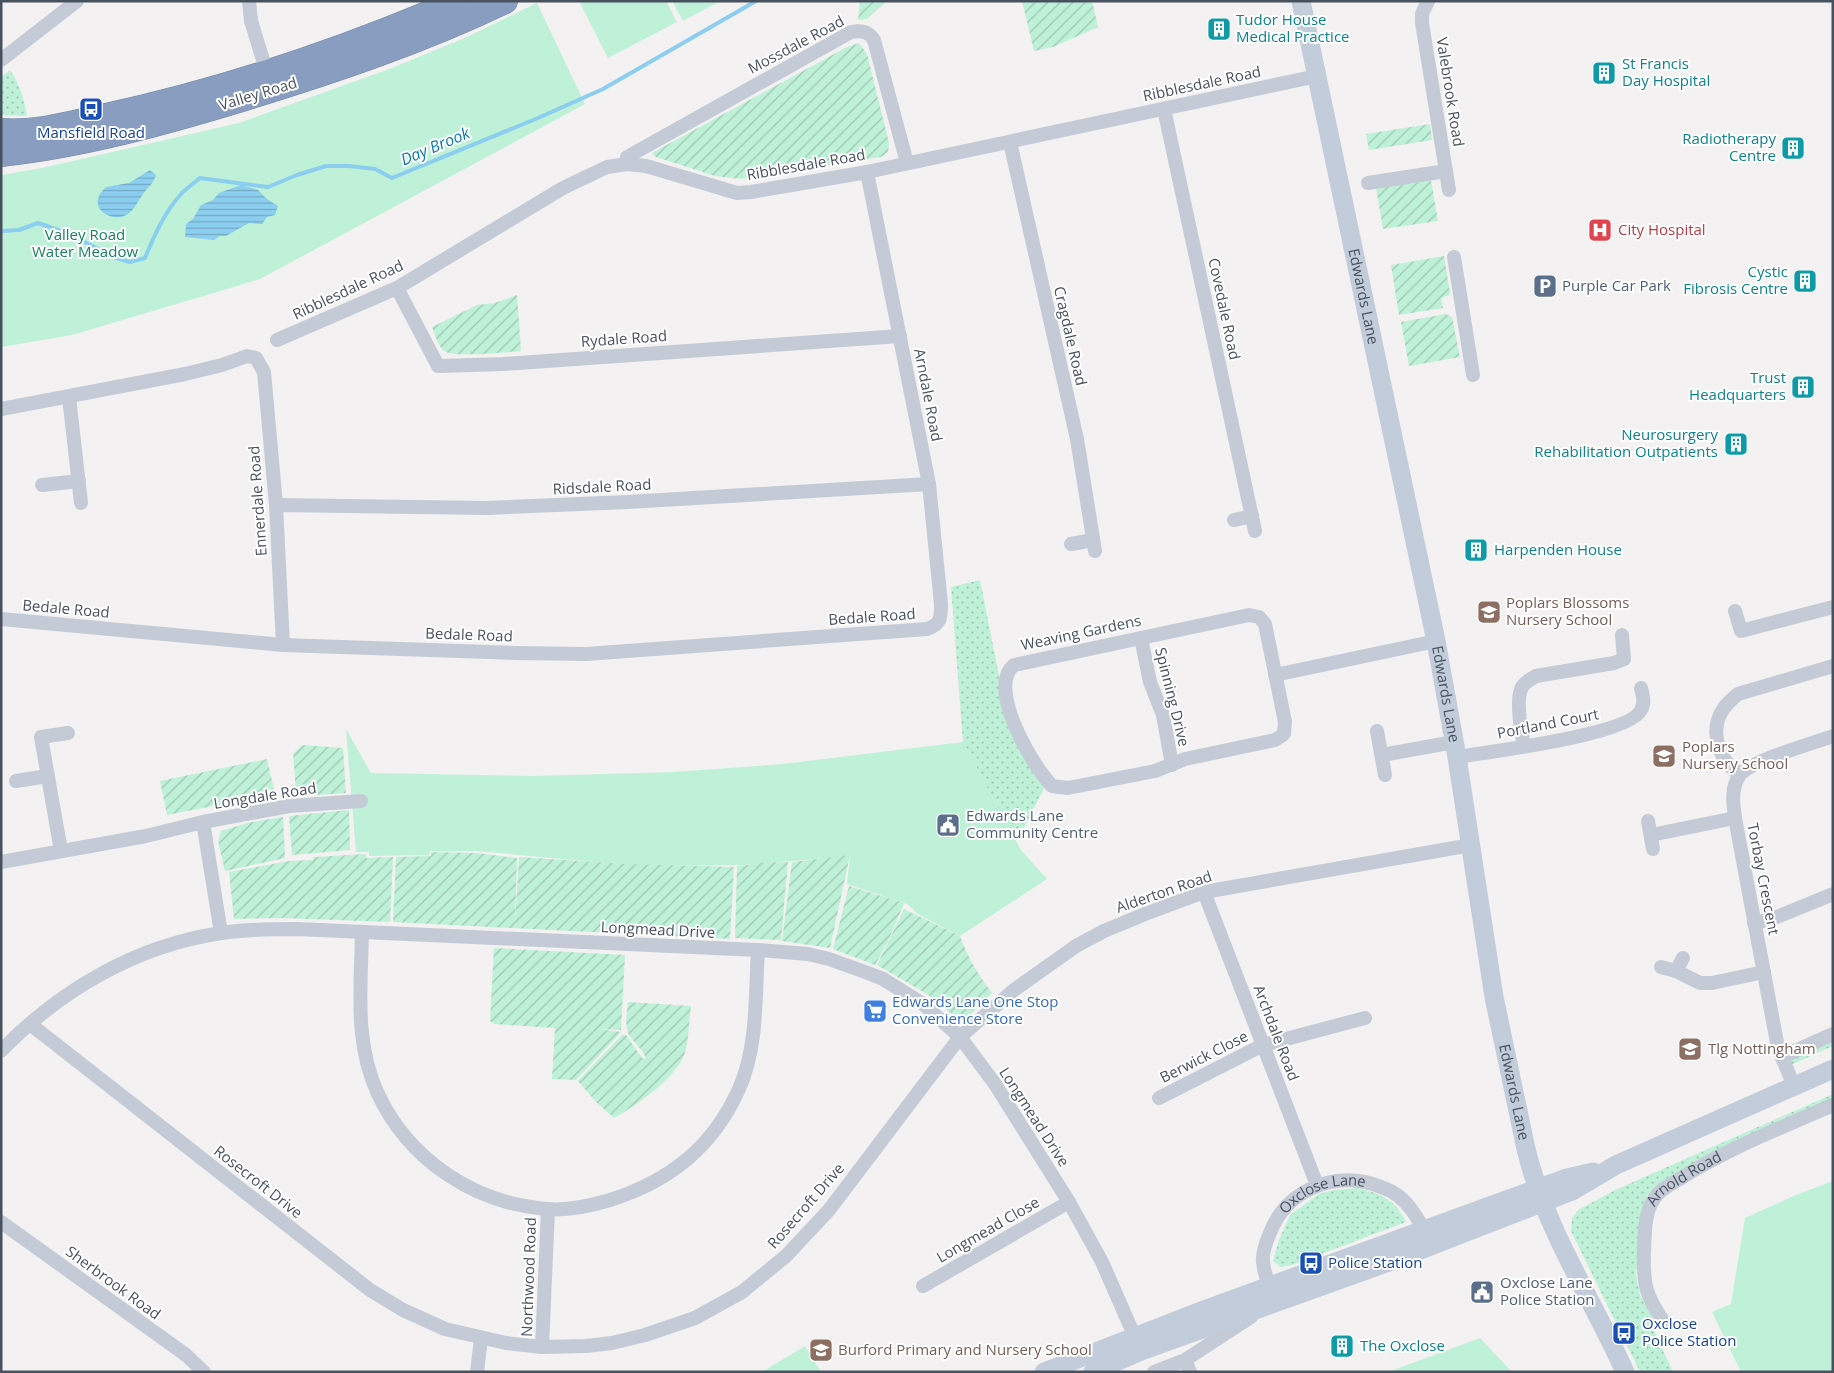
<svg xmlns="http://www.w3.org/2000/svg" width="1834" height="1373" font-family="'Open Sans',sans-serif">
<defs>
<pattern id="grass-dots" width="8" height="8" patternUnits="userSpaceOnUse" patternTransform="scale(1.25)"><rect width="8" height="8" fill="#bff1d8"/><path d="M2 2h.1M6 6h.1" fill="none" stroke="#9dc6b2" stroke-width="1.8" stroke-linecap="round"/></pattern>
<pattern id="garden-furrows" width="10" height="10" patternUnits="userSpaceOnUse" patternTransform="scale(1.25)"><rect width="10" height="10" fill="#bff1d8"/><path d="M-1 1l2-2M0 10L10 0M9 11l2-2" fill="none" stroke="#9dc6b2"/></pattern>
<pattern id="water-rules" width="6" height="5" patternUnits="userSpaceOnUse" patternTransform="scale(1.25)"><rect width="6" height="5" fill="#8cceef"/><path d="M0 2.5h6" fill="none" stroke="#74aac5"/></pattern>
</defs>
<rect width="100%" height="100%" fill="#f3f1f1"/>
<path fill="url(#grass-dots)" d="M10 70C20 84 24 99 27 116L1 115V77Z
M980 580 1010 731 1045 786 1018 840 1013 836 963 742 951 587Z
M1833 1039V1046L1791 1065 1789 1060Z
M1833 1094V1100L1654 1187 1647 1196 1642 1210 1636 1276 1640 1295 1653 1318 1652 1327 1673 1372H1640L1571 1231 1572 1218 1578 1210 1615 1190Z
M1359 1188C1382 1195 1395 1199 1406 1222L1292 1265 1281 1267 1273 1261 1279 1240 1290 1215 1319 1194 1333 1190Z"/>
<path fill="#bff1d8" d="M579 1H666L677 22 608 58Z
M672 1H720L683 21Z
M537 3 585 104 260 279 72 335 1 347V175L42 168 239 123 392 68 467 37Z
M346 729 371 773 532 776 674 772 783 764 963 742 1021 850 1047 879 960 936 918 914 907 904 847 884 850 856 744 865 638 866 477 851H430L429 855 369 856V852H356Z
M1833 1181V1372H1741L1712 1312 1731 1304 1745 1218 1796 1195Z
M1480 1338 1512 1372H1388Z
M805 1346 821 1372H762Z"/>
<path fill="url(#garden-furrows)" d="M860 1H886L867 19 858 20Z
M1022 1H1092L1098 27 1053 47 1034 51Z
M859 43 867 54 889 143 888 152 881 157 740 179 715 176 656 157 652 153 845 48Z
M1430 124 1432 140 1369 150 1366 134Z
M1431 180 1438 221 1383 229 1376 188Z
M1444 256 1450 293 1449 295 1441 298 1443 308 1399 315 1391 265Z
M517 295 521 351C508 352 452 358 444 351 438 346 435 335 432 327L477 305 495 303Z
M1446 314 1452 317 1460 357 1409 366 1401 322Z
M302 745 343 748 346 793 302 796 296 792 293 754Z
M267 759 275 794 167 815 160 781Z
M349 810 350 850 292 855 289 816Z
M283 817 285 858 225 871 218 841 221 831 247 823Z
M431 852 477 853 517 858 515 925 519 857 625 864 734 867 730 939 393 922 396 857 431 856Z
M366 854V858L393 857 390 922 283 918 234 919 229 872 289 861 313 860 314 857Z
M850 855 830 948 782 941 792 862Z
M788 862 781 940 735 938 737 866 750 865 751 863Z
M849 886 904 903 889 939 875 965 833 949Z
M904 909 960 936C968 958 978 975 992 993L965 1020 960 1021 927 994 877 965Z
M494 948 625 955 621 1030 598 1029 621 1032 576 1080 552 1079 555 1028 494 1024 490 1021Z
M628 1002 691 1006C689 1020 689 1035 686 1049 680 1076 637 1105 614 1118L597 1103 578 1081 622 1035H626L642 1058 646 1059C643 1049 635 1044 629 1035 624 1026 627 1012 628 1002Z"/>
<path fill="url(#water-rules)" d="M150 170 156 175C154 183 148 187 143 194 138 201 134 211 126 215 114 222 92 212 99 196 100 193 104 189 106 187L129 183Z
M241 185 258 190 267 199 278 206 275 215 267 217 262 224 249 223 226 236H220L214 240 185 237 186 224 193 219 201 205 213 200 219 193Z"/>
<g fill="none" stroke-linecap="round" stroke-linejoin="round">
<path stroke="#8cceef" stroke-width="4" d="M1 231 19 230 38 223 67 233 116 258 130 262 145 258C154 236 165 211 182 193 187 188 194 183 200 178L268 187 297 175 326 166H349L375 169 392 178 538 118 603 89 756 1"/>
<g stroke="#7388ac" stroke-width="26">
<path id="highway" d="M1 131C37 134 71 123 106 116 226 90 344 50 458 1
M1 154C84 145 166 122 245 98 333 71 422 41 505 1"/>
</g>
<g stroke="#c4cbd6" stroke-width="14">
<path d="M249 1 251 21 267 73"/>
<path d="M1428 1 1422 14V23L1449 190"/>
<path d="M1 60 77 1"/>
<path d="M1164 109 1255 531"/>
<path d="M1010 142 1077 439 1095 551"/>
<path d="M627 164V157L851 32C861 30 868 31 874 40L907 163"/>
<path d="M1368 183 1446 171"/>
<path d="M1454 257 1473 375"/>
<path d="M397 288 438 366 504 364 900 336"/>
<path d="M277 340 397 288 563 188 607 167 627 164 646 166 737 193 751 192 867 172 1317 76"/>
<path d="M69 397 81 503"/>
<path d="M1 409 185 374 222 365 247 356 256 358 264 372 276 505 283 645"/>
<path d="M42 485 79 481"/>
<path d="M276 505 487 508 628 502 929 484"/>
<path d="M1234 520 1252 516"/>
<path d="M1071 544 1093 540"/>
<path d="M1735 611 1741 631 1833 607"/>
<path d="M1249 615 1259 617 1265 624 1285 722 1284 734 1275 740 1185 759 1155 771 1068 788 1052 786C1033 766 986 688 1014 665Z"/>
<path d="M1 619 283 645 516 653 586 654 927 629C941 624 941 618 941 604L929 484 867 172"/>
<path d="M1141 638 1150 682 1163 715 1172 765"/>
<path d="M1275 675 1436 641"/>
<path d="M1377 731 1385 775"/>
<path d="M1524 746C1521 731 1516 703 1521 689 1524 682 1531 679 1536 676L1614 663 1624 659 1622 635"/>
<path d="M1382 755 1454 742"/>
<path d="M1457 757C1487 752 1630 735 1641 710 1645 703 1643 696 1641 688"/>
<path d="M1740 774C1720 762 1709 733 1722 711 1726 704 1732 699 1738 694L1833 666"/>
<path d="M16 781 48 776"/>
<path d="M1648 821 1653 849"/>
<path d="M203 822 221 933"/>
<path d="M1651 835 1735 818"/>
<path d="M61 851 41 737 68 733"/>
<path d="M1 862 146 836 203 822 289 806 361 801"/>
<path d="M1204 892 1317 1185"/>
<path d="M1754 923 1772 919 1833 894"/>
<path d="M362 932C361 986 354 1043 378 1094 409 1160 474 1203 546 1209 567 1211 590 1206 610 1200 670 1181 713 1147 739 1089 758 1046 755 997 758 950"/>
<path d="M1661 967 1676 971 1700 983H1712L1764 972"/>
<path d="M1676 971 1683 958"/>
<path d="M30 1024 370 1290 403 1310 445 1329 506 1343 542 1347 586 1346 612 1343 645 1335 695 1318 742 1292 786 1256 829 1210 960 1037 1014 990 1076 946 1104 931 1145 914 1204 892 1471 845"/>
<path d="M1 1051C60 990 137 945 222 933 247 929 273 929 298 929L758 950 808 954 829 959 868 973 883 979 923 1004 960 1037 995 1084 1069 1202 1102 1262 1138 1344"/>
<path d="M1782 1057 1833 1034"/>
<path d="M1794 1086 1778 1048 1735 818C1733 804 1731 788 1739 776 1748 761 1814 743 1833 736"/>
<path d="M1159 1098 1263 1045 1365 1018"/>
<path d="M1 1222 186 1355 204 1372"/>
<path d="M923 1286 1069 1202"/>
<path id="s1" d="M1273 1295C1269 1285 1264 1274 1263 1262 1262 1253 1266 1242 1270 1233 1286 1191 1331 1172 1373 1184 1381 1187 1391 1190 1397 1195 1412 1206 1419 1222 1429 1238"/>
<path id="s2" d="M1664 1322C1645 1295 1643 1283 1644 1251 1645 1234 1644 1213 1654 1199 1659 1190 1669 1185 1678 1180 1726 1149 1781 1128 1833 1105"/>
<path d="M542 1347 548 1209"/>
<path d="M1185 1360 1190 1372"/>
<path d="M477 1372 481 1338"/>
<path d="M1154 1372 1185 1360 1251 1317"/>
</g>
<g stroke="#c3ccda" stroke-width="19">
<path id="s3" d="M1301 1 1436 641 1457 757 1494 997 1526 1149C1545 1229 1592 1298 1625 1372"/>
<path d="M1044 1372 1201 1311 1567 1178 1593 1172"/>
<path d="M1093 1372 1141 1351 1400 1258 1572 1191 1616 1165 1833 1069"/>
</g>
<use href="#highway" stroke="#889dc0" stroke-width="25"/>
</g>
<defs>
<g id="building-square" transform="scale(1.25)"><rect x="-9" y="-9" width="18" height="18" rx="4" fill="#0f9aa8" stroke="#fff"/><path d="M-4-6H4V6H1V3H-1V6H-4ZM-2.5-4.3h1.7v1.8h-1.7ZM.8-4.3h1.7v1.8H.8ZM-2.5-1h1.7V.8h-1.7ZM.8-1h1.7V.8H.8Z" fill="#fff"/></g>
<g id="bus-square" transform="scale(1.25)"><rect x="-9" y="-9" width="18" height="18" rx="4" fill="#1a4fb4" stroke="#fff"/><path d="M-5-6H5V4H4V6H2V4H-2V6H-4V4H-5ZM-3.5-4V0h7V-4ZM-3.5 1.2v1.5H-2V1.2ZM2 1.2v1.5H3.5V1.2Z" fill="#fff"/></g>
<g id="hospital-square" transform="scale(1.25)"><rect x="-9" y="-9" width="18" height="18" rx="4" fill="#e0444e" stroke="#fff"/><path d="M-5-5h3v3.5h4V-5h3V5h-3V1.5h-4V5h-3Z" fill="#fff"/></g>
<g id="parking-square" transform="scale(1.25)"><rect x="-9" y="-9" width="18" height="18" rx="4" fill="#5c6f8a" stroke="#fff"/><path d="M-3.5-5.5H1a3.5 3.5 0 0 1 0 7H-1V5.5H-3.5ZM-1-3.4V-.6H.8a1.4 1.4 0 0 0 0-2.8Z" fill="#fff"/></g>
<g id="school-square" transform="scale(1.25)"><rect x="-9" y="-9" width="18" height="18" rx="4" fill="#8d6e63" stroke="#fff"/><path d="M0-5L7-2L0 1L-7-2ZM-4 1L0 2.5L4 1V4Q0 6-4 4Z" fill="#fff"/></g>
<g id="civic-square" transform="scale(1.25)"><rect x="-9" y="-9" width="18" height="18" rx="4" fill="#5c6f8a" stroke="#fff"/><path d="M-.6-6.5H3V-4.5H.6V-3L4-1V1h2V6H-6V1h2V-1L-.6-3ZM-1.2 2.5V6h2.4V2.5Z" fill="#fff"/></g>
<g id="supermarket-square" transform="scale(1.25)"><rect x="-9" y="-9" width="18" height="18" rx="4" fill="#3f7fe0" stroke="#fff"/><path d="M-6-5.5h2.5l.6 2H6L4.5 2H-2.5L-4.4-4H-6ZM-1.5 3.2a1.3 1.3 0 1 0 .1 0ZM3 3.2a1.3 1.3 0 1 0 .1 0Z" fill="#fff"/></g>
</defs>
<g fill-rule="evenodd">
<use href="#building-square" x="1219" y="29"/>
<use href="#building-square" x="1604" y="73"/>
<use href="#bus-square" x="91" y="109"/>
<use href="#building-square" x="1793" y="148"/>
<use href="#hospital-square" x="1600" y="230"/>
<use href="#building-square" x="1805" y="281"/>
<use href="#parking-square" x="1545" y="286"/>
<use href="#building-square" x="1803" y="387"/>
<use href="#building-square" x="1736" y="444"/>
<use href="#building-square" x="1476" y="550"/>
<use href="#school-square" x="1489" y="612"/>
<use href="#school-square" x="1664" y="756"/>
<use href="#civic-square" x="948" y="825"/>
<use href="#supermarket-square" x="875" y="1011"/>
<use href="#school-square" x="1690" y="1049"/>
<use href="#bus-square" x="1311" y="1263"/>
<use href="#civic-square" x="1482" y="1292"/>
<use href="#bus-square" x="1624" y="1333"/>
<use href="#building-square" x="1342" y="1346"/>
<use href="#school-square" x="821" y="1350"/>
</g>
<g text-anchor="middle" stroke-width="4" stroke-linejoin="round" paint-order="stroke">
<g font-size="15" fill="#0d838f" stroke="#fff" text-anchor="start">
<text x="1236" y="25">Tudor House<tspan x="1236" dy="17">Medical Practice</tspan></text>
<text x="1622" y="69">St Francis<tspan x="1622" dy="17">Day Hospital</tspan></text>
<text x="1776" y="144" text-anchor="end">Radiotherapy<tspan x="1776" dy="17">Centre</tspan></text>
<text x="1788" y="277" text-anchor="end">Cystic<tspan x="1788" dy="17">Fibrosis Centre</tspan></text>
<text x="1786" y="383" text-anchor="end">Trust<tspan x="1786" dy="17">Headquarters</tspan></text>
<text x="1718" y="440" text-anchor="end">Neurosurgery<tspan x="1718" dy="17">Rehabilitation Outpatients</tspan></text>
<text x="1494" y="555">Harpenden House</text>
<text x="1360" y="1351">The Oxclose</text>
</g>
<g font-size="15" fill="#48525f" stroke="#fff">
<text transform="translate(796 45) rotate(-28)" y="5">Mossdale Road</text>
<text transform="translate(1202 84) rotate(-12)" y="5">Ribblesdale Road</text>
<text transform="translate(1450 92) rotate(81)" y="5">Valebrook Road</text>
<text transform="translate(258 94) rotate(-17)" y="5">Valley Road</text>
<text transform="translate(806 165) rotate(-10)" y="5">Ribblesdale Road</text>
<text transform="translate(348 290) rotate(-25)" y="5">Ribblesdale Road</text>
<text dy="5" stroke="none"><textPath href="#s3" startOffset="302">Edwards Lane</textPath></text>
<text transform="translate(1224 309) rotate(78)" y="5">Covedale Road</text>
<text transform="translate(1070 336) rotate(77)" y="5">Cragdale Road</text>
<text transform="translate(624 339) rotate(-4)" y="5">Rydale Road</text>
<text transform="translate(928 395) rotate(79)" y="5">Arndale Road</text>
<text transform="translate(602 487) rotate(-3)" y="5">Ridsdale Road</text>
<text transform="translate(258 501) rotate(-94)" y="5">Ennerdale Road</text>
<text transform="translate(66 609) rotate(5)" y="5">Bedale Road</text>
<text transform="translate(872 617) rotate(-4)" y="5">Bedale Road</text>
<text transform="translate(1081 633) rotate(-12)" y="5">Weaving Gardens</text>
<text transform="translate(469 635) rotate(2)" y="5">Bedale Road</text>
<text dy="5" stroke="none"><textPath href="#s3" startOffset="708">Edwards Lane</textPath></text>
<text transform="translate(1172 697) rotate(76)" y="5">Spinning Drive</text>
<text transform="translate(1548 724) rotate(-11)" y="5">Portland Court</text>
<text transform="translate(265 796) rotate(-9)" y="5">Longdale Road</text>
<text transform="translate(1763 879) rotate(79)" y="5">Torbay Crescent</text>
<text transform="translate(1164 892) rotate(-19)" y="5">Alderton Road</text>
<text transform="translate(658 930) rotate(3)" y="5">Longmead Drive</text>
<text transform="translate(1276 1033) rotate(69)" y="5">Archdale Road</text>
<text transform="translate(1204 1057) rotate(-27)" y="5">Berwick Close</text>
<text dy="5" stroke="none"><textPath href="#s3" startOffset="1112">Edwards Lane</textPath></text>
<text transform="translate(1034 1117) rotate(57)" y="5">Longmead Drive</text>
<text transform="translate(258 1182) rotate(38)" y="5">Rosecroft Drive</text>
<text dy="5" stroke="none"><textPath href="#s2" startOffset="166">Arnold Road</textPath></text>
<text dy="5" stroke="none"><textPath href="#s1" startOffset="136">Oxclose Lane</textPath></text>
<text transform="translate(806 1206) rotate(-49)" y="5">Rosecroft Drive</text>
<text transform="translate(988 1230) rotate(-30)" y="5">Longmead Close</text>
<text transform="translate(529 1277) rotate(-88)" y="5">Northwood Road</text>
<text transform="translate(113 1283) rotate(36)" y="5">Sherbrook Road</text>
</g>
<g font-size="15" fill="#164399" stroke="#fff" text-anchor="start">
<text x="91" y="138" text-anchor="middle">Mansfield Road</text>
<text x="1328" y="1268">Police Station</text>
<text x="1642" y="1329">Oxclose<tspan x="1642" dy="17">Police Station</tspan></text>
</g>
<g font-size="15" fill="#be3a42" stroke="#fff" text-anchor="start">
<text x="1618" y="235">City Hospital</text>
</g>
<g font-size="15" fill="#15845a" stroke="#fff">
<text x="85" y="240">Valley Road<tspan x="85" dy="17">Water Meadow</tspan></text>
</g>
<g font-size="15" fill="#4e5e75" stroke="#fff" text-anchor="start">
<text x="1562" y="291">Purple Car Park</text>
<text x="966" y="821">Edwards Lane<tspan x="966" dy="17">Community Centre</tspan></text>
<text x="1500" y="1288">Oxclose Lane<tspan x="1500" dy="17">Police Station</tspan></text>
</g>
<g font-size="15" fill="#785e54" stroke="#fff" text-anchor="start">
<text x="1506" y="608">Poplars Blossoms<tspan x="1506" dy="17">Nursery School</tspan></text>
<text x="1682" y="752">Poplars<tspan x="1682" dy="17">Nursery School</tspan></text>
<text x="1708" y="1054">Tlg Nottingham</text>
<text x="838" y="1355">Burford Primary and Nursery School</text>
</g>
<g font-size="15" fill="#366cbe" stroke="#fff" text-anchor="start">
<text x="892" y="1007">Edwards Lane One Stop<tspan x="892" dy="17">Convenience Store</tspan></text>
</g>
<g font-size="16" font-style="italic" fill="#097ab1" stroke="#fff">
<text transform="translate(435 146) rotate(-23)" y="6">Day Brook</text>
</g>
</g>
<rect width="1834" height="1373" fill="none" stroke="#48525f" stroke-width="5"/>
</svg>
